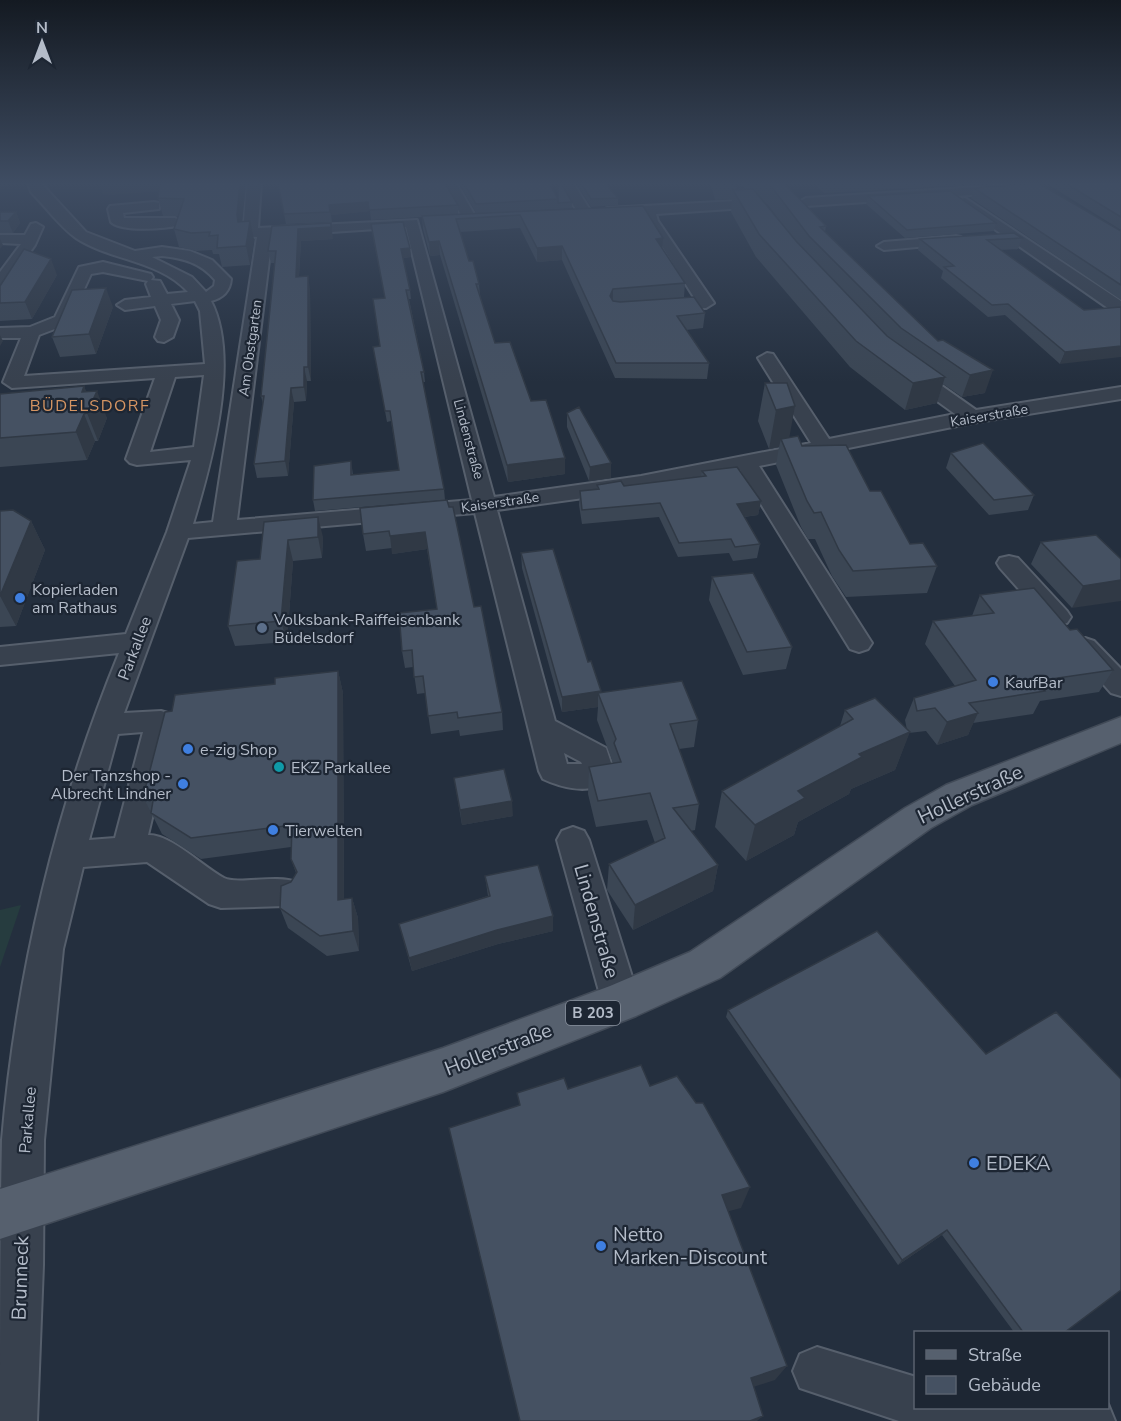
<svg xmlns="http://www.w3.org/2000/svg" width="1121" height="1421" font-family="'Nunito Sans',sans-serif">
<rect width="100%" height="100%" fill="#242f3e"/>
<path fill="#263c3f" d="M21 905 0 967V910Z"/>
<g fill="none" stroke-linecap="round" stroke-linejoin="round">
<g stroke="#565f6c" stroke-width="4">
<path id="minor" d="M28 183H41L86 232 135 251 162 247 190 251 212 260 231 279C230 291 223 298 211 301 241 359 211 464 193 524L213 522 257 237 245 236 243 233 247 183H261L258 228 417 220 494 497 641 476 811 443 758 358 767 353 773 354 829 439 955 414 901 375 899 371 908 365 915 367 976 410 1121 387V399L972 423 759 466 872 643 868 649 859 652 850 649 740 470 641 490 497 510 555 721 606 748 612 766C609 771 606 780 602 783 587 795 558 786 543 779L539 771 475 513 188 538 124 713 161 711 171 714 175 721 148 835C171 834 203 867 224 878 239 885 275 874 297 882L302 892 297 902 285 906 221 908 209 904 147 862 83 867 63 949 44 1140 43 1265 37 1421H0C0 1328 0 1233 2 1140 16 974 56 807 119 653L0 665V647L126 634 167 532 191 460 137 465 130 463 126 459 155 378 12 388 3 382 21 338H0V328L30 327 55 317 79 267 103 262 151 274 153 277 151 280 160 281 167 294 188 292C159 260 111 261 76 238 60 227 45 206 31 192ZM406 227 472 500 237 520 272 236ZM162 256C183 258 201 263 215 280L214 286 206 292 192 277 152 257ZM103 272 148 281 146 284 151 297 125 300 117 305 125 310 155 306 161 320 155 337 158 341 164 342 173 337 179 320 171 304 195 301 200 311 205 364 24 376 39 335 68 324 91 274ZM204 375 194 447 150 452 175 377ZM143 732 115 838 89 840 118 734ZM564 753 581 762 582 764H567Z
M443 183H456L477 219 475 222H465Z
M560 183H573L592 213 590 216H580Z
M1011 185 1018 189 1016 192 806 206 799 202 806 198Z
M965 198 1121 301V314L1115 313 960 205V199Z
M755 200 762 204 760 207 656 214 658 221 714 303 706 308 654 310 652 306 654 302 695 299 642 214 607 216 600 212 607 208Z
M154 202 159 203V209L123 213 124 218H175L182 222 180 225C166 229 121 232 111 222L108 209 110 206Z
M36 223 43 227 35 245 6 286 0 288V272L21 244 0 243V235H25L31 224Z
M956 236 961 237 963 240 961 243 884 250 877 246 884 242Z
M1009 556 1018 558 1067 611 1071 617 1067 623 1058 625 1049 623 1000 568 997 563 1000 558Z
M1085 638 1094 641 1121 669V696L1111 693 1076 653 1072 647 1076 641Z
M573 827 584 831 589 840 640 1002 634 1014 621 1019 608 1014 602 1002 557 840 562 831Z
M817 1347 916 1377V1408H1108V1404L1115 1421H899L800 1388 793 1371 800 1354Z"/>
</g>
<g stroke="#414a57" stroke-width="3">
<path id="major" d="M1121 717V743L972 805 931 828 720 978 636 1016 443 1092 0 1239V1189L443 1048 610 986 690 952 905 808 946 785Z"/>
</g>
<use href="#minor" fill="#38414e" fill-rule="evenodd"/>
<use href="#major" fill="#56606e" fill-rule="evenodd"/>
</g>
<path fill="#3b4654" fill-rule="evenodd" d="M246 183 242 222 254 239 250 265 222 267 219 254H213L212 250 196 251 179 247 174 229 178 216H163L158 198 159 191 103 195Z
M278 183 458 205V214L476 213 459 183H549L558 199V209L504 212 663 238 662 249 685 283 684 297 705 313 703 328 686 330 709 363 707 379 615 378 562 260 537 262 520 228 460 232 469 261 479 284 480 296 495 343 531 401 565 474 508 482 440 255 430 256 423 229 422 217 371 220 370 211 331 215 332 222 286 224Z
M558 183 572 202V208L558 209Z
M576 183H605L618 198V205L591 207Z
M710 183H737L736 190 746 189 738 183H784L826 226 825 232 938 341 943 340 985 393 962 397 943 384 937 403 905 410 850 367 756 257 731 212 732 199 715 200ZM763 201 768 205 786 229Z
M814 183H1001L824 193Z
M1046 183H1121V230Z
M974 188 1121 231V300L971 198Z
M868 196 996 223 994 231 905 238 866 204Z
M0 212H16L20 223 13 233H0Z
M272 226 333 239 301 241 299 277 310 289 311 381H307L306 401 294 402 288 476 257 478 254 464 263 404 261 396 275 263H271L268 251Z
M372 232 410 248 411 257 403 258 410 290 411 299H409L424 372 425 382H423L444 489 445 500 315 511 313 500 351 461 353 475 399 470 391 421 387 422 375 357 380 346 385 298Z
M1022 238 1018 249 1000 250 1084 310 1060 364 1005 315 988 317 941 278 943 271 918 250 920 239Z
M57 275 32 319 0 321V286Z
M113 307 96 354 60 357 52 337Z
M765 383 789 438 870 491 910 544 937 566 927 593 846 597 832 576 815 539H808L801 527 776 465 779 447 769 449 758 421Z
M84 386 86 392 107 418 98 441H95L87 460 0 467V394Z
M567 413 611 478 589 481 567 427Z
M951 453 1034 495 1028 510 989 515 946 468Z
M702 471 761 501 758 515 744 517 760 544 757 558 733 561 729 553 678 557 659 517 582 524 579 505 580 491 597 489V485L624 486 701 476Z
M447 500 474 607 502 712 503 730 460 736 459 730 431 734 425 693 417 694 413 667 405 668 402 651 437 609 427 549 392 554V548L366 551 363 534Z
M0 511 31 521 45 550 16 626 0 627Z
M264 522 323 537 322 558 293 561 287 642 235 646 228 626 260 559Z
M1041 542 1121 559 1072 608 1031 564Z
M521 553 588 662 601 693 698 720 694 747 679 749 699 804 695 830 691 831 718 865 713 891 633 930 607 890 609 864 655 843 647 820 596 827 588 794 589 767 613 764V763L597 720 598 707 562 712 522 568Z
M712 577 792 647 786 669 743 675 709 600Z
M980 595 1070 630 1113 670 1099 692 1040 701 1033 714 973 723 968 735 937 745 926 731 909 733 895 770 851 789 849 794 798 822 794 835 746 861 715 827 722 791 840 726 845 710 907 730 905 720 914 698 955 686 925 644 933 621 972 616Z
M338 671 343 693 344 899 352 898 358 918 359 951 327 956 288 928 280 908 296 873 291 859V847L201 859 162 834 143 797 172 711 275 684Z
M454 778 513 816 462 825Z
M485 876 553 916V931L498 944 412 971 399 924 488 896Z
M728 1010 1065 1332H1014L942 1235 898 1265 726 1017Z"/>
<path fill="#303945" d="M0 183H7V185L0 186Z
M100 183H164L166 191 103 195Z
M240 183H246L241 233 242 240 237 215Z
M368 202 370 211 331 215 332 222 329 205Z
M16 212 20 223 13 233 8 221Z
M250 221 254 239 250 265 246 246Z
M331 223 333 239 301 241 298 290 296 277 298 229Z
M663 238 662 252 656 239Z
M0 239 3 245 0 249Z
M439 241 440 255 430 256 429 242Z
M562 246V260L537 262V248Z
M410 248 411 257 402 258 401 249Z
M51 259 57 275 32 319 25 302Z
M308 276 310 289 311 381 308 367Z
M106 288 113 307 96 354 89 334Z
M613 289V304L610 296Z
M0 335 3 341 0 346Z
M1121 346V357L1060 364 1065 352Z
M304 367 307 381 306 401 304 387Z
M993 370 985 393 962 397 970 375Z
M945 377 937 403 905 410 913 383Z
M84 386 91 404 97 391 107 418 98 441 87 413 82 392Z
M291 388 294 402 288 476 285 461Z
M795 406 788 445 781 439 779 447 769 449 776 410Z
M84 414 95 441 87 460 76 432Z
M565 458V474L508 482 507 465Z
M611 463V478L589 481 590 467Z
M761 501 758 515 734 518 737 504Z
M318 517 323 537 322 558 318 537Z
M31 521 45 550 16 626 0 596Z
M425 532 427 549 392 554 390 536Z
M288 540 293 561 287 642 281 621Z
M1121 580V601L1072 608 1083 586Z
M338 671 343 693 344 920 338 900Z
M601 691V699L598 693V707L562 712V697Z
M978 713 968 735 937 745 947 722Z
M910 732 895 770 851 789 849 794 798 822 794 835 746 861 755 825 798 791 859 754Z
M512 801 513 816 462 825 460 810Z
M718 865 713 891 633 930 635 905Z
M352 898 358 918 359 951 353 931Z
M553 916V931L498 944 412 971 409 958 497 930Z
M750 1187 741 1208 714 1215 722 1195Z
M947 1230 942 1235 898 1265 902 1260Z
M787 1366 775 1380 741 1391 751 1378Z
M763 1416 757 1421H750Z"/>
<path fill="#455162" stroke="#303945" stroke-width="1.5" d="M160 183H240L237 215 238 222 250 221 246 246 217 248 218 235 209 236 210 232 191 233 174 229 184 199 158 198Z
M278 183H445L458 205 369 210 368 202 329 205 330 212 284 214Z
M464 183H549L558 199 476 204Z
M558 183H561L572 202 558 203Z
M581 183H605L618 198 591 199Z
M766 183H784L826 226 820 227 938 341 943 340 993 370 970 375 901 328 809 236 771 186Z
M1038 183 1121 231V285L974 188Z
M1065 183H1119L1121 184V217Z
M753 189 796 241 887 336 945 377 913 383 856 341 759 234 733 190Z
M950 191 996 223 907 230 868 196Z
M643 206 663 238 656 239 685 283 613 289 610 296 613 301 620 302 694 297 705 313 677 316 709 363H616L562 246 537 248 520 215 456 219 469 261H473L479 284H476L495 343 510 342 531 401 546 400 565 458 507 465 439 241 429 242 422 216Z
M0 212H16L8 221H0Z
M403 222 410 248 401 249 410 290H406L424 372H421L444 489 313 500 314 466 351 461V475L399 470 390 411H385L373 347 380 346 373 299 385 298 371 224Z
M331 223V227L298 229 296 277 308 276V367H304V387L291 388 285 461 254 464 264 396H261L276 251H268L272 226Z
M1014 233 1022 238 987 240 1084 310 1121 307V346L1065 352 1008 304 992 305 944 267 954 266 920 239Z
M24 249 51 259 25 302 0 303V286Z
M106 288 89 334 52 337 72 290Z
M765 383H787L795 406 776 410Z
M84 386 82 392 97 391 87 413 84 414 76 432 0 438V394Z
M579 407 611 463 590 467 567 413Z
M798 436 802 446 846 445 870 491H881L910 544 923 543 937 566 853 571 839 550 821 512 814 513 807 501 781 439Z
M983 443 1034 495 994 500 951 453Z
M737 467 761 501 737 504 760 544 735 547 731 539 679 543 660 503 582 510 580 491 599 489 597 485 621 481 624 486 706 476 702 471Z
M447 500 449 507H453L474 607 481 606 502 712 458 718 457 712 428 716 423 676 414 677 412 650 402 651 399 613 437 609 425 532 390 536 389 531 363 534 360 508Z
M13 510 31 521 0 596V511Z
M318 517V537L288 540 281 621 228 626 237 561 260 559 264 522Z
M1096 535 1121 559V580L1083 586 1041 542Z
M553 549 588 662 591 661 601 691 562 697 521 553Z
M753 573 792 647 747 652 712 577Z
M1034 588 1070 630 1077 629 1113 670 1037 681 1045 691 969 703 978 713 947 722 935 708 917 711 914 698 976 680 933 621 994 613 980 595Z
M338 671V900L352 898 353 931 320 936 280 908 281 886 291 882 297 872 291 859 292 825 191 838 151 813 154 795 143 797 165 712 172 711 175 695 275 684V678Z
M682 681 698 720 670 724 699 804 673 808 718 865 635 905 609 864 665 838 650 793 598 801 589 767 621 762 614 743 616 739 598 693Z
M875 698 910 732 859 754 862 757 798 791 805 798 755 825 722 791 853 719 845 710Z
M504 769 512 801 460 810 454 778Z
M538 865 553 916 497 930 409 958 399 924 490 896 485 876Z
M877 931 986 1054 1056 1012 1121 1079V1290L1065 1332H1023L947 1230 902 1260 728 1010Z
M641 1065 650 1086 677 1076 696 1103H703L750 1187 722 1195 787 1366 751 1378 763 1416 750 1421H520L449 1128 520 1105 517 1093 564 1078 568 1089Z"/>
<linearGradient id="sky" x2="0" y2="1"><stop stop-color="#141a22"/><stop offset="0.48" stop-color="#3f4d63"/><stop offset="1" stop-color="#3f4d63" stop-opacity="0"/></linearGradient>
<rect width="1121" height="382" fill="url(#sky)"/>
<g fill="#3f7fe0" stroke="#1d2633" stroke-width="2">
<circle cx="20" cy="598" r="6"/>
<circle cx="993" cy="682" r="6"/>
<circle cx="188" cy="749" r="6"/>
<circle cx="183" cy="784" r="6"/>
<circle cx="273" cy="830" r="6"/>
<circle cx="974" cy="1163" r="6"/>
<circle cx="601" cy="1246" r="6"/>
</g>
<circle fill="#5c6f8a" stroke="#1d2633" stroke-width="2" cx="262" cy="628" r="6"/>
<circle fill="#0f9aa8" stroke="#1d2633" stroke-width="2" cx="279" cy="767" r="6"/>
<g text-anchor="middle" stroke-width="4.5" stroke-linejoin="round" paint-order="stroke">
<g font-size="14" fill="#b4bcc9" stroke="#1d2633">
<text transform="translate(250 348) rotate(-82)" y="5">Am Obstgarten</text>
<text transform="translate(989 415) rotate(-10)" y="5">Kaiserstraße</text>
<text transform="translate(469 439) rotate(75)" y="5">Lindenstraße</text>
<text transform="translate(500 502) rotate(-8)" y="5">Kaiserstraße</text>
</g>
<rect fill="#1d2633" stroke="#878f9c" stroke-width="1.5" x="566" y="1001" width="54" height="24" rx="4.5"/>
<g font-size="15" font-weight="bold" fill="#b4bcc9">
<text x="593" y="1018">B 203</text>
</g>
<g font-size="16" letter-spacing="1.5" fill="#d59563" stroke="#1d2633">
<text x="90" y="411">BÜDELSDORF</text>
</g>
<g font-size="16" fill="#b4bcc9" stroke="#1d2633" text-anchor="start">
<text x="32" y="595">Kopierladen<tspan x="32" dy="18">am Rathaus</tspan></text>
<text x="274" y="625">Volksbank-Raiffeisenbank<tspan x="274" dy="18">Büdelsdorf</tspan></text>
<text x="1005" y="688">KaufBar</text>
<text x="200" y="755">e-zig Shop</text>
<text x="291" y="773">EKZ Parkallee</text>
<text x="171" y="781" text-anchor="end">Der Tanzshop -<tspan x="171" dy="18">Albrecht Lindner</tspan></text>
<text x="285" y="836">Tierwelten</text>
</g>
<g font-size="16" fill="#b4bcc9" stroke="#1d2633">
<text transform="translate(134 648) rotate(-69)" y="6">Parkallee</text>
<text transform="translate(27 1120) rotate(-85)" y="6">Parkallee</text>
</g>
<g font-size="20" fill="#b4bcc9" stroke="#1d2633">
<text transform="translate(970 794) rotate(-25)" y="7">Hollerstraße</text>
<text transform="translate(597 921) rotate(74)" y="7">Lindenstraße</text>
<text transform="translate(498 1049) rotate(-21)" y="7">Hollerstraße</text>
<text transform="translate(20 1278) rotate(-88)" y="7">Brunneck</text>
</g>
<g font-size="20" fill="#b4bcc9" stroke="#1d2633" text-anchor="start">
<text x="986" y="1170">EDEKA</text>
<text x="613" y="1241">Netto<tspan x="613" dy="23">Marken-Discount</tspan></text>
</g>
</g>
<rect x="914" y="1331" width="195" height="78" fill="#1d2633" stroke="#59626f" stroke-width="1.5"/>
<rect x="926" y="1350" width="30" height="9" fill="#56606e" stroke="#59626f" stroke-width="1.5"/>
<text x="968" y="1361" font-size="18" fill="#b4bcc9">Straße</text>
<rect x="926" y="1376" width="30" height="18" fill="#455162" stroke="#59626f" stroke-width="1.5"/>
<text x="968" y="1391" font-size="18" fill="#b4bcc9">Gebäude</text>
<g transform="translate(42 42)" stroke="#1d2633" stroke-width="4.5" paint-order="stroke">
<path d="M0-4.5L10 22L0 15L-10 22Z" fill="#b4bcc9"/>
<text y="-9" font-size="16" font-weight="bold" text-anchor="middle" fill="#b4bcc9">N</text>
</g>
</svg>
